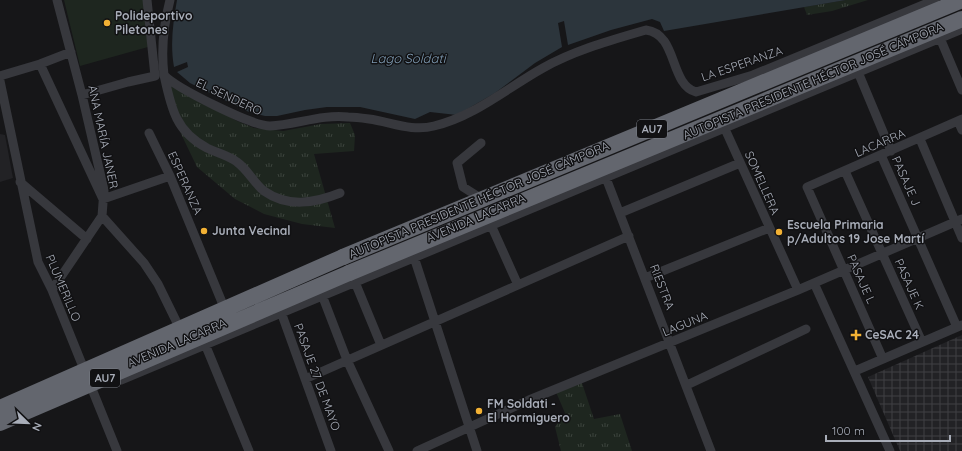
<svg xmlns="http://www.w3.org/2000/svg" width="962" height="451" font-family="Quicksand,sans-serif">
<defs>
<pattern id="industrial-grid" width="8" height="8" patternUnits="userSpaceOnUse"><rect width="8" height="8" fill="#222225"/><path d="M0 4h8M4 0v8" fill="none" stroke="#3f3f43"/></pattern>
<pattern id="park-tufts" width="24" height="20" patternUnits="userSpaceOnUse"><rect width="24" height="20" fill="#1e261f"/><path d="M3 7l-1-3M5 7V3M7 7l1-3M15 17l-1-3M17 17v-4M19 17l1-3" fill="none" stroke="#3c433d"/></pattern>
</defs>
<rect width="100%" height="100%" fill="#161618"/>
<path fill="#222225" d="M0 134 5 135 13 178 0 182Z"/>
<path fill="url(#industrial-grid)" d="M962 335V451H900L868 377Z"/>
<path fill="#1e261f" d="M64 0H143L148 47 80 66Z"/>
<path fill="url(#park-tufts)" d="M846 0H868L832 11 807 15 804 7Z
M169 83 237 121 254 128 283 131 321 124 350 123 355 135 354 151 314 154 335 228 302 224 264 214 235 199 197 167 172 115Z
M581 380 594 419 620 414 632 451H561L555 427 565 413 556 392Z"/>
<path fill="#2c353c" d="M177 0H846L664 31 660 22 652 19 611 30 568 45 564 21 558 23 562 47 535 63 495 93 457 115 430 112 415 119 360 107H327L305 110 277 116H265L249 112 206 91 190 83 177 72 188 67 187 62 174 67C170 44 173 23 177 0Z"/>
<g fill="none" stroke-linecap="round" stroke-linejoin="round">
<path stroke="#37383d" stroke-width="9" d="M57 0 82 95 104 190 102 216 144 263 158 284 181 331
M170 0C164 23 161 50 164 75 176 88 252 126 270 126 295 125 322 114 348 117 355 117 362 118 369 119 391 122 412 132 434 126 475 116 507 88 543 68 575 50 612 40 646 30 678 34 669 84 696 92L753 75 935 0
M940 38 962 90
M40 64 103 199 170 176
M858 72 891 151
M164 75C171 107 175 131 207 148 217 153 228 155 237 162 248 170 254 183 264 191 288 208 315 203 340 193
M0 76 40 64 71 52
M0 81 38 262 52 290 117 451
M82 95 128 82 155 76 147 0
M958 121 962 130
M725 129 798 290
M149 133 170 176 226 312
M920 139 962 238
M481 143 457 163 463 187 482 199
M881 155 957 327
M845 171 922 342
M606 178 711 451
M20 182 87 239
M620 213 740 163
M491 225 518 285
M414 257 477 451
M645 278 769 228
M355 282 381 345
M814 283 890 451
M52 290 102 216
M322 295 347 360 389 451
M281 312 331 451
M205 344 249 451
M883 359 807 187 962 119
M855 371 962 325
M305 379 629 236
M121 380 962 29
M687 385 806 329
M417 451 529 400 798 290 962 219"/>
<path stroke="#63666e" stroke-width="16" d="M343 257 962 0
M349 273 962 19"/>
<path stroke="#63666e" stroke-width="16" d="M0 408 343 257
M0 423 349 273"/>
</g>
<g fill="#f2b134" stroke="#111113" stroke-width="1.5">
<circle cx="107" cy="23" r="4"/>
<circle cx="204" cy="231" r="4"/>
<circle cx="779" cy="232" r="4"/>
<path d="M854 329h4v4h4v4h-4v4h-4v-4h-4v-4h4z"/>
<circle cx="479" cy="411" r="4"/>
</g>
<g text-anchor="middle" stroke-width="3" stroke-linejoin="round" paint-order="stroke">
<g fill="#111113" stroke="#7b7e86" stroke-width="1">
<rect x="637" y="120" width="30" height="18" rx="3"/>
<rect x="90" y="369" width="30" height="18" rx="3"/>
</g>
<g font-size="11" font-weight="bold" fill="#a8adb8">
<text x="652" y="133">AU7</text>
<text x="105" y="382">AU7</text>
</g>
<g font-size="12" font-weight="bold" fill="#a8adb8" stroke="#111113" text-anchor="start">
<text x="115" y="20">Polideportivo<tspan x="115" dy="14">Piletones</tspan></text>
<text x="787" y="229">Escuela Primaria<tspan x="787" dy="14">p/Adultos 19 Jose Martí</tspan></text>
<text x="212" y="235">Junta Vecinal</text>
<text x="865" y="339">CeSAC 24</text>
<text x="487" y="408">FM Soldati -<tspan x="487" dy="14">El Hormiguero</tspan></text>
</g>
<g font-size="12" fill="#a8adb8" stroke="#111113">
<text transform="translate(742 64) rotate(-19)" y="4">LA ESPERANZA</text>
<text transform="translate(813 81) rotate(-23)" y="4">AUTOPISTA PRESIDENTE HÉCTOR JOSÉ CÁMPORA</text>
<text transform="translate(229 97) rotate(25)" y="4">EL SENDERO</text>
<text transform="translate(103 137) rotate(78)" y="4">ANA MARÍA JANER</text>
<text transform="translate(880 143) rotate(-23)" y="4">LACARRA</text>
<text transform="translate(906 181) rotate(66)" y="4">PASAJE J</text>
<text transform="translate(185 183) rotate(66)" y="4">ESPERANZA</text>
<text transform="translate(762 183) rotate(66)" y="4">SOMELLERA</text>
<text transform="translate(479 200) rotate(-23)" y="4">AUTOPISTA PRESIDENTE HÉCTOR JOSÉ CÁMPORA</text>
<text transform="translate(476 218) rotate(-23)" y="4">AVENIDA LACARRA</text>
<text transform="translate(861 279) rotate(66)" y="4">PASAJE L</text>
<text transform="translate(909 284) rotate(66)" y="4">PASAJE K</text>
<text transform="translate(662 287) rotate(69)" y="4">RIESTRA</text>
<text transform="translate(63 288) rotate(67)" y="4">PLUMERILLO</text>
<text transform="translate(685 324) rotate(-22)" y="4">LAGUNA</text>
<text transform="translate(177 343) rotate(-23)" y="4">AVENIDA LACARRA</text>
<text transform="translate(317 377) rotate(70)" y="4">PASAJE 27 DE MAYO</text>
</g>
<g font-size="13" font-style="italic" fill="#7f9bb3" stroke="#111113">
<text x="408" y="63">Lago Soldati</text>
</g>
</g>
<g transform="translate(28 423) rotate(113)" stroke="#111113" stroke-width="3" paint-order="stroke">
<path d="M0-3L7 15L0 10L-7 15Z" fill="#a8adb8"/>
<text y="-6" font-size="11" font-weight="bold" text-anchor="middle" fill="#a8adb8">N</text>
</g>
<path d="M826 435v6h124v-6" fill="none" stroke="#a8adb8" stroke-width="2"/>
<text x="832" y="435" font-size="12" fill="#a8adb8" stroke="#111113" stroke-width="3" paint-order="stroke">100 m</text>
</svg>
